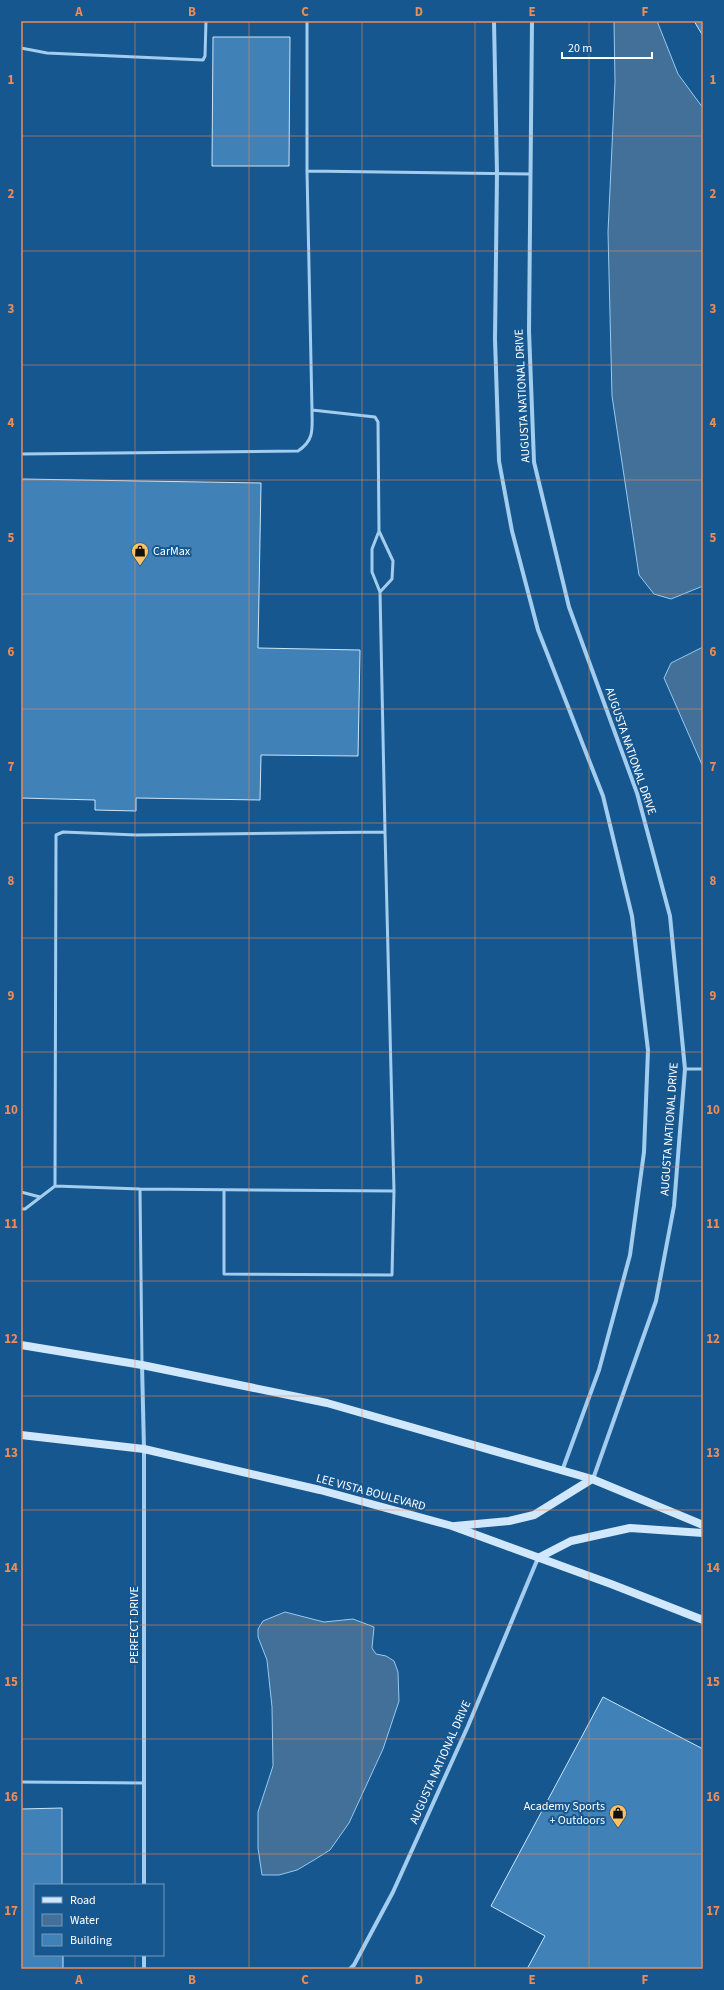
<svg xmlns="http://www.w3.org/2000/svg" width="724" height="1990" font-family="'Source Sans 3',sans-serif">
<rect width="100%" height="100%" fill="#17578f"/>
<path fill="#427098" stroke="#96caf2" d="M614 21H657L678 74 703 108V586L671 599 654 594 639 575 612 396 608 232 615 82Z
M703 647V767L664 678 671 663Z
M285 1612 324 1622 353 1619 374 1627 372 1648 376 1654 386 1656 394 1661 398 1672 399 1701 383 1749 349 1823 330 1850 314 1860 297 1870 279 1875H262L258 1848V1812L273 1766 272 1707 267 1660 258 1637V1629L263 1621Z"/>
<path fill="#4081b7" stroke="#cae5fb" d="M694 21H703V36Z
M213 37H290L289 166H212Z
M21 479 261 483 258 648 360 650 358 756 261 755 260 800 136 798V811L95 810V800L21 798Z
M603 1697 703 1749V1969H527L545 1936 491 1906Z
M62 1808V1885H35V1955H63V1969H21V1809Z"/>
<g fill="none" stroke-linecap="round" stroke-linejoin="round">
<path stroke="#a3cdef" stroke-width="3" d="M307 21V171
M21 48 47 53 203 60 205 56 206 21
M21 454 298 451C315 440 312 428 312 410
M379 531 393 561 392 579 380 592 372 572V549L379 531 378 422 375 417 312 410 307 171 530 174
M380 592 385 832
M63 832 136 835 385 832 394 1191 140 1189 55 1186 56 835Z
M685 1069H703
M140 1189 142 1364
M224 1190V1274L392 1275 394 1191
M21 1192 40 1197
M21 1209H25L55 1186
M21 1782 144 1783"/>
<path stroke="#a3cdef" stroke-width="4" d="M494 21 497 174 495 339 499 461 512 531 538 630 603 796 632 916 648 1050 644 1152 630 1255 599 1370 562 1471
M532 21 529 331 534 462 569 607 637 793 670 916 685 1069 674 1206 656 1301 593 1479
M142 1365 144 1449V1885
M144 1955V1969
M350 1969 354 1965 393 1892 468 1726 538 1558"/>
<path stroke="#d1e7fb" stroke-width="8" d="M21 1345 142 1365 327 1403 592 1479 703 1525
M21 1435 144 1449 320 1490 452 1526 611 1584 703 1620
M455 1526 509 1521 534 1515 592 1479
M538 1558 571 1541 630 1528 703 1533"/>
</g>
<path fill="none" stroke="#ef8b55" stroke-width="1" stroke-opacity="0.55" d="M135 21V1885M249 21V1969M362 21V1969M475 21V1969M589 21V1969M21 136H703M21 251H703M21 365H703M21 480H703M21 594H703M21 709H703M21 823H703M21 938H703M21 1052H703M21 1167H703M21 1281H703M21 1396H703M21 1510H703M21 1625H703M21 1739H703M21 1854H703M135 1955V1969"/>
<defs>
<g id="shop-pin" transform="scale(0.9)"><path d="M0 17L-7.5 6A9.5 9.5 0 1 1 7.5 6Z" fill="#ffc262" stroke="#17578f"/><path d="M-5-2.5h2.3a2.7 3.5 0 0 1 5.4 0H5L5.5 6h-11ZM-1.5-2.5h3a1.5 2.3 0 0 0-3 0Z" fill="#111"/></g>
</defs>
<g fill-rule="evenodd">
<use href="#shop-pin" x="140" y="551"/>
<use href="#shop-pin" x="618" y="1813"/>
</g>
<g text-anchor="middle" stroke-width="4" stroke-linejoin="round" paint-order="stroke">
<g font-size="12" fill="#fff" stroke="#17578f">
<text transform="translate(522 396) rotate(-93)" y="4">AUGUSTA NATIONAL DRIVE</text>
<text transform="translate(631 751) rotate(71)" y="4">AUGUSTA NATIONAL DRIVE</text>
<text transform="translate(669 1129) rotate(-86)" y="4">AUGUSTA NATIONAL DRIVE</text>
<text transform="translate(371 1492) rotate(15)" y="4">LEE VISTA BOULEVARD</text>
<text transform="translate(134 1625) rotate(-90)" y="4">PERFECT DRIVE</text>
<text transform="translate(440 1762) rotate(-66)" y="4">AUGUSTA NATIONAL DRIVE</text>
</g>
<g font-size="12" fill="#fff" stroke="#17578f" text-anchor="start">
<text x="153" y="555">CarMax</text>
<text x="605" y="1810" text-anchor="end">Academy Sports<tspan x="605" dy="14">+ Outdoors</tspan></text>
</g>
</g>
<rect width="724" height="1990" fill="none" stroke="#17578f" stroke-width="44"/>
<rect x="34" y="1884" width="130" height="72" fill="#17578f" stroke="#749abc"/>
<rect x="42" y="1897" width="20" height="6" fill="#d1e7fb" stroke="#749abc"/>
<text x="70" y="1904" font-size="12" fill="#ffffff">Road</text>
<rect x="42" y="1914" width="20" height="12" fill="#427098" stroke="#749abc"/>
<text x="70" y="1924" font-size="12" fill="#ffffff">Water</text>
<rect x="42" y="1934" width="20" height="12" fill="#4081b7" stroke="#749abc"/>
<text x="70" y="1944" font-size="12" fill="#ffffff">Building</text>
<path d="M562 52v6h90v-6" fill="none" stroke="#ffffff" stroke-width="2"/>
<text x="568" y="52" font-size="12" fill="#ffffff" stroke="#17578f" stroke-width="3" paint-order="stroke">20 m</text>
<rect x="22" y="22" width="680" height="1946" fill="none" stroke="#ef8b55" stroke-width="1.5"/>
<g font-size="13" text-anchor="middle" font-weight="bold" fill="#ef8b55">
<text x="79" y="16">A</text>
<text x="192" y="16">B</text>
<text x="305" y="16">C</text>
<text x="419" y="16">D</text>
<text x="532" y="16">E</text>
<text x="645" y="16">F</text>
<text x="11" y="84">1</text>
<text x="713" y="84">1</text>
<text x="11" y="198">2</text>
<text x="713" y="198">2</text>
<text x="11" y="313">3</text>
<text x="713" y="313">3</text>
<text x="11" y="427">4</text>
<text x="713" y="427">4</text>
<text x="11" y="542">5</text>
<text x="713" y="542">5</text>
<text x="11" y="656">6</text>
<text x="713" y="656">6</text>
<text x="11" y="771">7</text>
<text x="713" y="771">7</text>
<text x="11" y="885">8</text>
<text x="713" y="885">8</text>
<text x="11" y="1000">9</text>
<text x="713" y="1000">9</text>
<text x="11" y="1114">10</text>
<text x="713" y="1114">10</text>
<text x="11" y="1228">11</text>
<text x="713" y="1228">11</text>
<text x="11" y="1343">12</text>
<text x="713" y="1343">12</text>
<text x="11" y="1457">13</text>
<text x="713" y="1457">13</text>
<text x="11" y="1572">14</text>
<text x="713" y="1572">14</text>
<text x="11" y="1686">15</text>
<text x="713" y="1686">15</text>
<text x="11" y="1801">16</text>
<text x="713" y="1801">16</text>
<text x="11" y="1915">17</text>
<text x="713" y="1915">17</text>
<text x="79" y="1984">A</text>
<text x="192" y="1984">B</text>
<text x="305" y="1984">C</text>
<text x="419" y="1984">D</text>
<text x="532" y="1984">E</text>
<text x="645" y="1984">F</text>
</g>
</svg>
